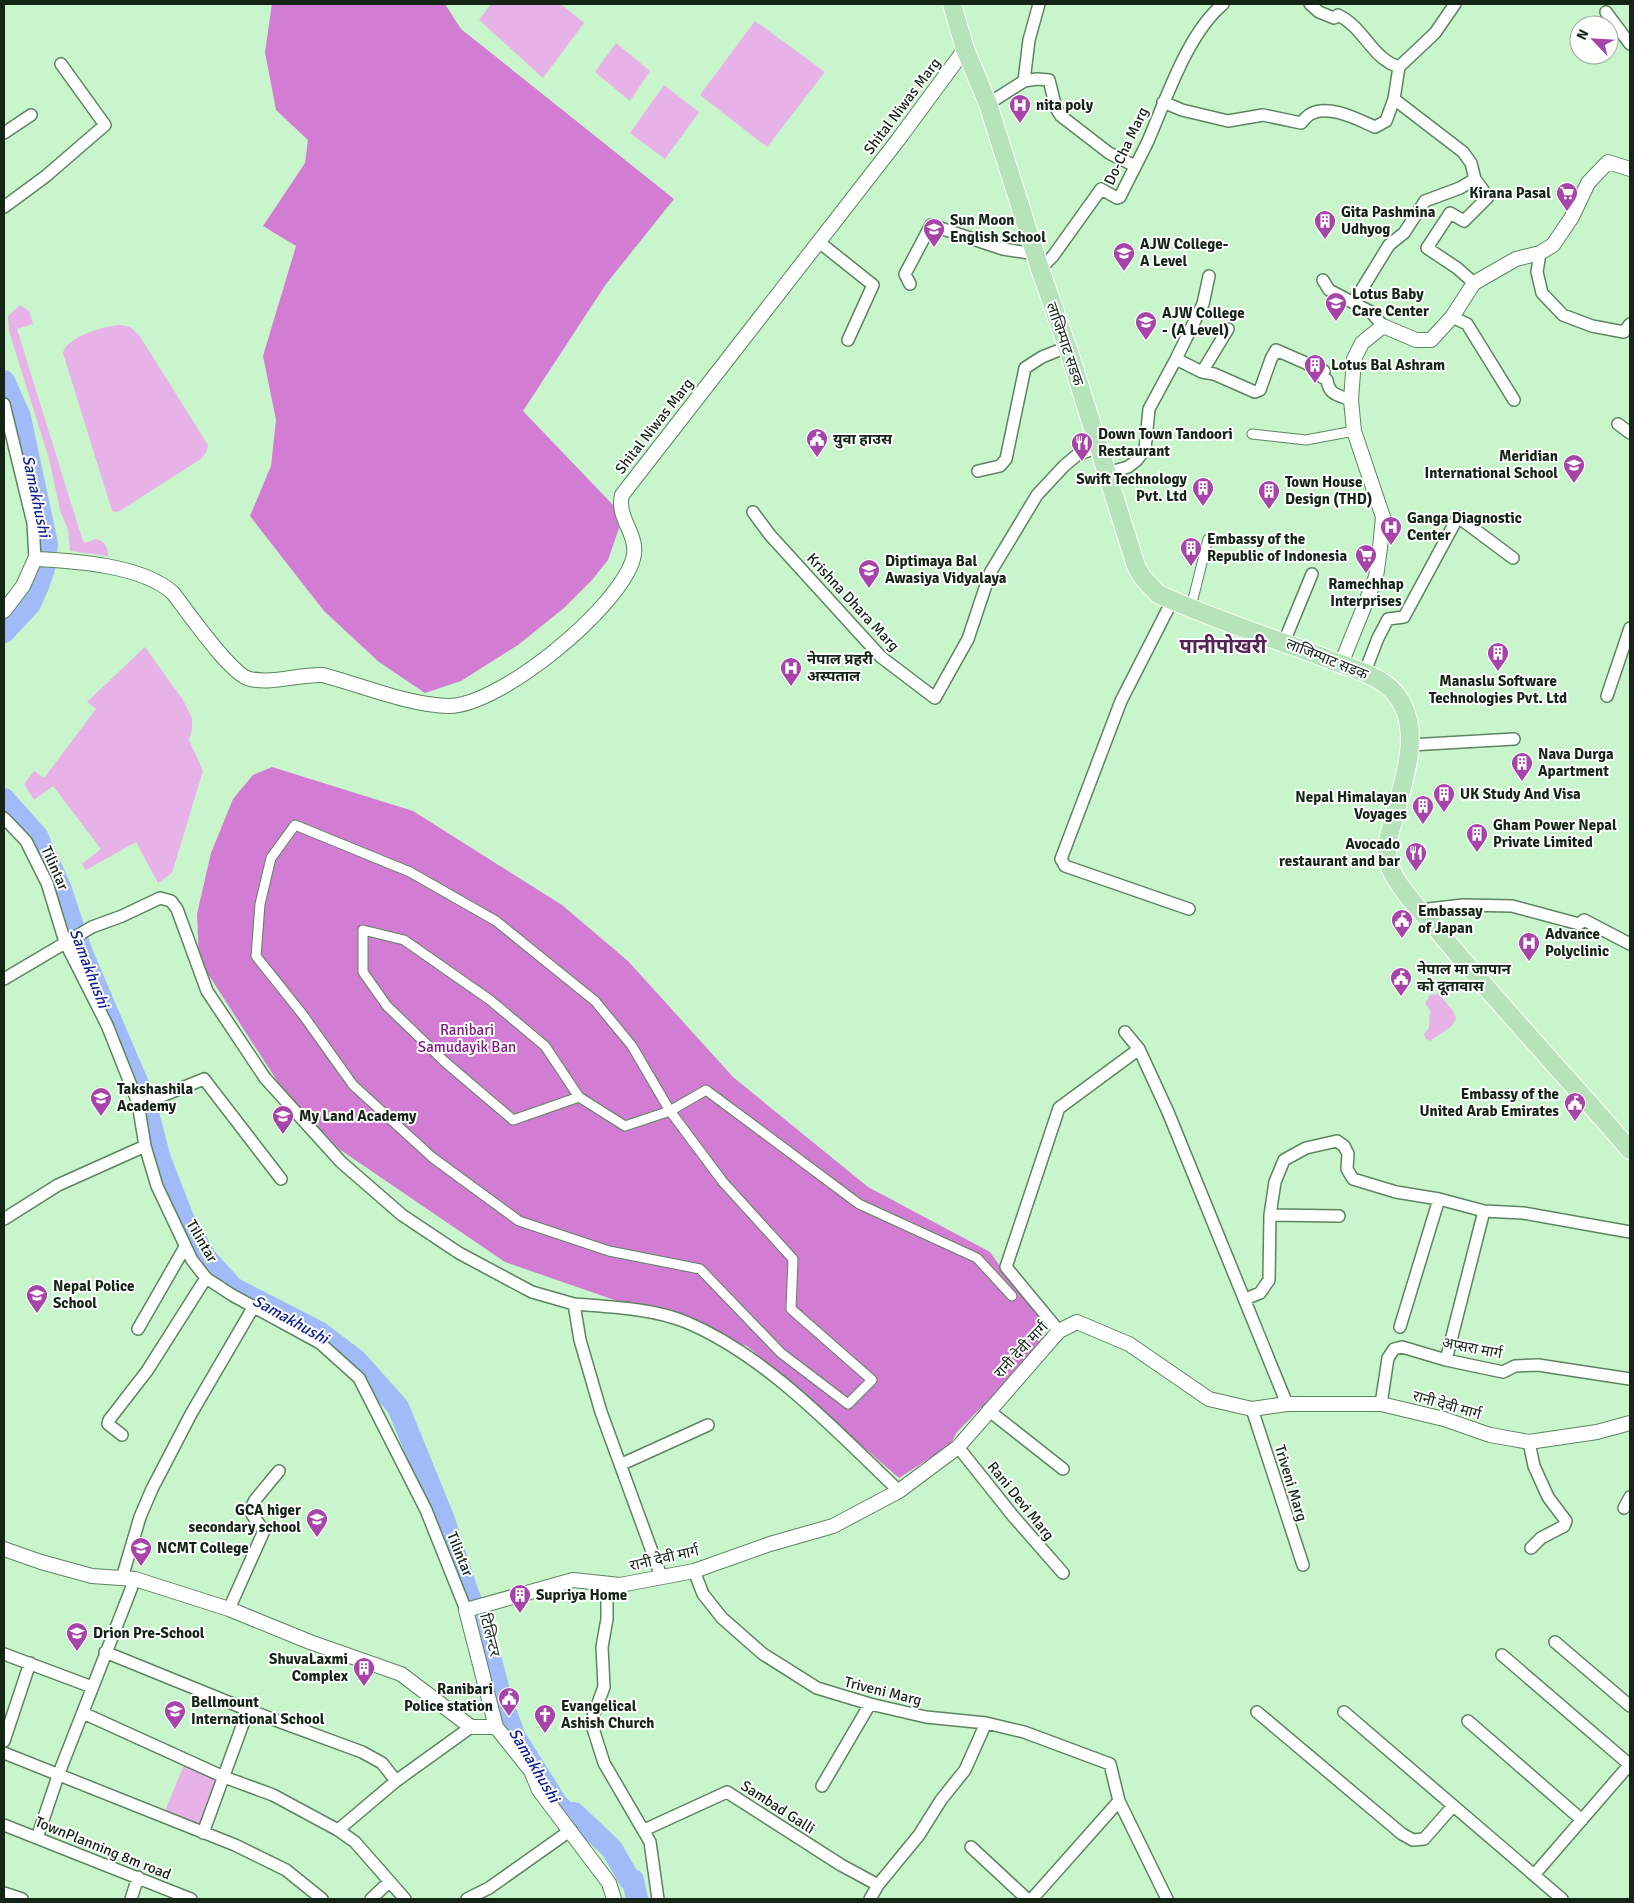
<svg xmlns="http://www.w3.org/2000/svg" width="1634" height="1903" font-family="Signika,'Noto Sans Devanagari',sans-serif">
<rect width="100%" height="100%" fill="#c9f5cc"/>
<path fill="#e7b2e7" d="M491 4H561L584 23 543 78 479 20Z
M755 21 825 72 767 147 700 95Z
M616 43 650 71 630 101 595 72Z
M664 85 699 112 665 159 630 133Z
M20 305 29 311 33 324 17 329 79 529 84 543 96 539C105 541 108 547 108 556L70 551 68 530 60 510 49 459 9 331 8 316Z
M121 325 130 327 139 335 208 445 207 451 201 459 118 512 112 511 63 353C66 337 106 325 121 325Z
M145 647 183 700 192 718V730L189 740 203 771 172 873 158 883 136 842 86 870 82 864 101 849 53 786 34 800 24 784 34 771 44 778 96 709 87 702Z
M1439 994 1453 1011 1456 1018 1452 1026 1430 1041 1426 1039 1424 1034 1429 1028 1430 1010 1425 1004 1430 995Z
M184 1765 220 1780 201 1826 165 1811Z"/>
<path fill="#d27cd3" d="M272 4H445L461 29 674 199 606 284 523 411 613 505 619 528 608 560 592 580 564 608 518 645 461 681 425 693 379 662 324 611 250 516 271 466 276 420 263 356 296 246 263 226 305 163 308 140 276 110 265 52Z
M272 767 413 811 562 905 628 961 733 1077 868 1187 990 1252 1016 1289 1039 1311 1042 1321 1044 1344 957 1432 950 1445 899 1478 747 1346 505 1262 339 1149 283 1090 199 960 197 914 211 853 233 799 253 775Z"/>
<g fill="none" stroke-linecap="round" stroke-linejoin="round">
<path stroke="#a1bbf9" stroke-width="22" d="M4 381 20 417 47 544 44 569 38 586 30 604 4 632
M4 799 37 836 60 887 82 953 144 1098 160 1159 183 1218 206 1258 233 1288 319 1332 356 1360 398 1407 444 1520 467 1591 484 1632 501 1699 515 1737 557 1804 570 1816 574 1813 612 1849 629 1879 633 1880 637 1899"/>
<g stroke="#5c8460" stroke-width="11">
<path id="pedestrian" d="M1252 434 1306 440 1354 431
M1191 607 1208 539
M579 1097 513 1120 445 1062 387 1006 363 972V930L404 940 490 1000 545 1046 579 1097 625 1126 670 1111 632 1046 595 1001 496 921 410 872 295 825 271 858 260 904 256 956 303 1015 353 1085 433 1158 519 1221 609 1251 700 1269 781 1353 848 1404 872 1380 791 1309 793 1259 723 1182 670 1111 706 1090 859 1204 977 1258 1012 1296"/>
</g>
<g stroke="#5c8460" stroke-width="14">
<path id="minor" d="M1310 4 1319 12 1334 18 1338 15C1364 27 1372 59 1399 67
M1455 4 1435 33 1399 67 1394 99 1463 152 1471 163 1475 179 1488 197 1464 221 1450 213 1427 248 1457 268 1474 283
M1606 12 1630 44
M1024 81 1037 79 1049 80 1056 108 1061 116 1109 153 1135 166
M1163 102 1182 110 1228 121 1263 115 1301 123C1303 121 1306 117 1309 115 1327 103 1357 119 1375 127L1386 121 1394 99
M988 104 1024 81 1029 40 1039 4
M4 133 31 115
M4 207 46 176 105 125 61 64
M819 242 873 285 848 340
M1540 253 1537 272 1542 293 1563 315 1592 326 1624 332 1630 324
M1040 269 1053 256 1101 189 1117 198 1120 197C1129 178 1139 160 1148 141 1166 100 1187 34 1223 4
M1323 280 1329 290 1371 312 1383 326
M910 284 905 274 931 225 1003 249 1035 254
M1354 302 1389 245 1404 233 1425 201 1460 188 1475 179
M1452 317 1467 324 1514 400
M1176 359 1203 304 1209 276
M1202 372 1228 329
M4 404 33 523 35 559
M1618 424 1630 433
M978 471 1000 466 1006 459 1025 368 1042 357 1067 347
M1107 473 1128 467 1137 460 1145 449 1149 409 1176 359 1202 372 1214 374 1255 392 1260 390 1271 359 1276 350 1324 371 1322 377 1327 380C1329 395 1338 395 1351 400
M753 512 770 535 881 657 935 698 968 639 990 573 1037 495 1064 466 1077 455 1098 447
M1172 601 1121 701 1061 859 1065 866 1189 909
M1284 642 1312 574
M1364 674 1378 638 1388 619 1404 617 1458 517 1513 558
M1607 696 1630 628
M1410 745 1514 739
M4 818 26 841 47 883 65 942 107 1025 138 1103 145 1146 157 1186 192 1260 206 1278 232 1295 320 1343 359 1378 426 1510 466 1610
M1420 910 1463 905 1512 906 1579 924 1584 920 1630 944
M4 979 92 927 122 916 160 898 171 901 177 909 207 991 265 1078 341 1162 402 1215 459 1253 532 1292 574 1304 580 1340 601 1412 661 1576
M1125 1032 1139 1049 1168 1112 1287 1404
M138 1103 152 1100 204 1079 281 1179
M1270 1215 1339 1216
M4 1219 58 1185 145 1146
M1245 1299 1260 1293 1269 1280 1270 1215 1275 1182 1284 1160 1306 1148 1337 1141 1344 1146 1348 1154 1347 1169 1353 1179 1396 1192 1439 1199 1484 1211 1523 1213 1630 1232
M574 1304C611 1307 651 1308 686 1322 767 1356 836 1431 899 1491
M1400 1327 1439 1199
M138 1329 185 1247
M1059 1331 1006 1267 1059 1108 1139 1049
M1446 1360 1484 1211
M1381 1404 1388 1358 1394 1349 1402 1347 1446 1360 1503 1372 1515 1366 1538 1365 1630 1379
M1252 1409 1303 1565
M988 1410 1063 1469
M122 1435 108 1424 109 1420 147 1371 206 1278
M1529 1442 1534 1466 1548 1497 1566 1521 1564 1526 1541 1538 1531 1548
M958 1447 1013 1516 1063 1573
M622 1464 708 1425
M1624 1508 1630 1497
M694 1571 703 1594 722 1618 763 1654 817 1688 870 1704 926 1717 986 1723 1024 1732 1110 1764 1119 1801 1167 1899
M122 1578 140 1517 152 1489 191 1414 254 1306
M607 1585V1619L602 1647 604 1687 591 1722 604 1763 650 1842 658 1899
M229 1609 263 1533C262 1524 253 1519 250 1510L255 1500 279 1471
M1555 1642 1630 1706
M105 1652 248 1710 362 1752 382 1763 396 1781
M4 1654 92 1687
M1502 1655 1630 1765
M1257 1712 1402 1834 1413 1840 1424 1839 1453 1806
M1344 1712 1562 1899
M83 1713 224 1777 273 1795 338 1830 355 1842 405 1899
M1468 1721 1582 1820
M4 1741 30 1663
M4 1753 235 1845 286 1870 322 1899
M822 1786 870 1704
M4 1825 191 1899
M338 1830 396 1781 471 1727
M644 1830 727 1792 841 1865 878 1885 870 1899
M203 1833 248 1710
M37 1838 59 1773 135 1579
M971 1847 1027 1899
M1534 1875 1630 1764
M878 1885 919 1835 941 1800 965 1770 986 1723
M4 1893 22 1899
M131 1899 138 1877
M371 1899 389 1882
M467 1899 489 1888 571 1830
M1032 1899 1119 1801"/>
</g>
<g stroke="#5c8460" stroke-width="16">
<path id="tertiary" d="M4 611 23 586 35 559C75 561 142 565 173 593 187 611 231 675 250 679 273 684 300 674 323 675 360 685 412 706 449 706 500 706 619 608 633 559 640 535 616 519 622 495L898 140 965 49
M1341 664 1376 577 1380 548 1383 517 1354 431 1351 400 1354 359 1362 343 1383 326 1416 340H1431L1452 317 1474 283 1516 259 1540 253 1553 245 1572 217 1588 183 1608 162 1630 169
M4 1549 41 1562 92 1576 135 1579 229 1609 310 1642 401 1674 471 1727H496
M614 1899 609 1883 539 1790 531 1771 496 1727 466 1610 573 1580 620 1585 694 1571 770 1544 833 1526 899 1491 958 1447 1059 1331 1077 1322 1129 1344 1209 1399 1252 1409 1287 1404H1381L1444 1419 1490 1435 1529 1442 1597 1432 1630 1423"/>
</g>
<g stroke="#fff" stroke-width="20">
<path id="primary" d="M952 4 965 49 988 104 1040 269 1070 355 1136 566 1142 577 1158 594C1212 619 1270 637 1325 658 1347 667 1378 674 1394 692 1425 728 1403 781 1393 821 1389 836 1384 849 1389 864 1395 886 1425 915 1440 933 1501 1007 1567 1077 1630 1150"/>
</g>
<use href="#pedestrian" stroke="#fff" stroke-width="9"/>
<use href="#minor" stroke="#fff" stroke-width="11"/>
<use href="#tertiary" stroke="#fff" stroke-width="14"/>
<use href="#primary" stroke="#b6e3ba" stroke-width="18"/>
</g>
<defs>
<g id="hospital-pin" transform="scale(1.125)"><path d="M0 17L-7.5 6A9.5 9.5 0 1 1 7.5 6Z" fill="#a744aa" stroke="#fff"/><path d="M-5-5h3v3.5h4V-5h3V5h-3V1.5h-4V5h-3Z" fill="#fff"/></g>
<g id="supermarket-pin" transform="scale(1.125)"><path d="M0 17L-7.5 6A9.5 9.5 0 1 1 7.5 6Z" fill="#a744aa" stroke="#fff"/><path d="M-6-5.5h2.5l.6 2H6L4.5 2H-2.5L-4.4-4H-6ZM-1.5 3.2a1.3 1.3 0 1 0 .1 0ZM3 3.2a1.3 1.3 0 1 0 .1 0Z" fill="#fff"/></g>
<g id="building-pin" transform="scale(1.125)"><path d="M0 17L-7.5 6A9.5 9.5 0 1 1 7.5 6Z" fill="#a744aa" stroke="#fff"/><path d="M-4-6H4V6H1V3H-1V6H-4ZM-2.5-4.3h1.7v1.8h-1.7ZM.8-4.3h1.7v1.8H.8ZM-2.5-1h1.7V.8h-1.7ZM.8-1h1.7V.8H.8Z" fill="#fff"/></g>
<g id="school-pin" transform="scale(1.125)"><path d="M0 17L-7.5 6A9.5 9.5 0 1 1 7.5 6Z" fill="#a744aa" stroke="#fff"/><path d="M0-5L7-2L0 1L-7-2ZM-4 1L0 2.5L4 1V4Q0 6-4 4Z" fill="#fff"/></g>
<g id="university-pin" transform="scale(1.125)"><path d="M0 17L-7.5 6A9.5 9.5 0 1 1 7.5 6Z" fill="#a744aa" stroke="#fff"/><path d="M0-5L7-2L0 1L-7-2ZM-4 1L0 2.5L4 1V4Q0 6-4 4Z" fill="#fff"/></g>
<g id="civic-pin" transform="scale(1.125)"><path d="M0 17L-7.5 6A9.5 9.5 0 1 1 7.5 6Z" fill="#a744aa" stroke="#fff"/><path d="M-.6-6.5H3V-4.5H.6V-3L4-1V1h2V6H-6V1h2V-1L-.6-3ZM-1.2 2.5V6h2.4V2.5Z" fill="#fff"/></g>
<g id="restaurant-pin" transform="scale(1.125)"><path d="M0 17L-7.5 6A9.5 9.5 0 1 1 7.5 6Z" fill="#a744aa" stroke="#fff"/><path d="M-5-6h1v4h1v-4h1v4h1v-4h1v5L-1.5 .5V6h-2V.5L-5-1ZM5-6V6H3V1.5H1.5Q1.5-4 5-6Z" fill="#fff"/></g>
<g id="church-pin" transform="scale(1.125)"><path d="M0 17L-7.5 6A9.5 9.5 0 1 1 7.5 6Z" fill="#a744aa" stroke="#fff"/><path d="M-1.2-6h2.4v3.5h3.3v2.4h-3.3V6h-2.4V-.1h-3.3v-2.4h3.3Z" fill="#fff"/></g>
</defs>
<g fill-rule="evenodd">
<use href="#hospital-pin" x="1020" y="105"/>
<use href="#supermarket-pin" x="1567" y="193"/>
<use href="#building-pin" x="1325" y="221"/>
<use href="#school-pin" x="934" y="229"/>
<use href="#university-pin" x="1124" y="253"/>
<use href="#school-pin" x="1336" y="303"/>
<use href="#university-pin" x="1146" y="322"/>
<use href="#building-pin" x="1315" y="365"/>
<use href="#civic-pin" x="817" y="439"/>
<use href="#restaurant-pin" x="1082" y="443"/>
<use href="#school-pin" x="1574" y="465"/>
<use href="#building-pin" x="1203" y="488"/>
<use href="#building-pin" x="1269" y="491"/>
<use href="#hospital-pin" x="1391" y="527"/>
<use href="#building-pin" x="1191" y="548"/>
<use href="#supermarket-pin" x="1366" y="555"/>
<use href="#school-pin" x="869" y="570"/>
<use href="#building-pin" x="1498" y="653"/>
<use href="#hospital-pin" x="791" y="668"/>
<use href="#building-pin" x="1522" y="763"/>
<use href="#building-pin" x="1444" y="794"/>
<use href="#building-pin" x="1423" y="806"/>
<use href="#building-pin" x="1477" y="834"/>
<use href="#restaurant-pin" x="1416" y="853"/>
<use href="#civic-pin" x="1402" y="920"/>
<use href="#hospital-pin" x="1529" y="943"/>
<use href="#civic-pin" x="1401" y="978"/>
<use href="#school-pin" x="101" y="1098"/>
<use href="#civic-pin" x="1575" y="1103"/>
<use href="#school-pin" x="283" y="1116"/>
<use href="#school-pin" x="37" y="1295"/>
<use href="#school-pin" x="317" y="1519"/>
<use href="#university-pin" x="141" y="1548"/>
<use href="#building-pin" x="520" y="1595"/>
<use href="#school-pin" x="77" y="1633"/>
<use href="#building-pin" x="364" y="1668"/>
<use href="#civic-pin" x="509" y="1698"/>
<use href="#school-pin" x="175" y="1711"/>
<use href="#church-pin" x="545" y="1715"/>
</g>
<g text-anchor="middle" stroke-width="4" stroke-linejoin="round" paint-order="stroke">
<g font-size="15" font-weight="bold" fill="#142415" stroke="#fff" text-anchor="start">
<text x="1036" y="110">nita poly</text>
<text x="1551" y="198" text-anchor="end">Kirana Pasal</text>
<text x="1341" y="217">Gita Pashmina<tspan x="1341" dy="17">Udhyog</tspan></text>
<text x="950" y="225">Sun Moon<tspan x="950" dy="17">English School</tspan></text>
<text x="1140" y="249">AJW College-<tspan x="1140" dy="17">A Level</tspan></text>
<text x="1352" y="299">Lotus Baby<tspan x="1352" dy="17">Care Center</tspan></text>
<text x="1162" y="318">AJW College<tspan x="1162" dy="17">- (A Level)</tspan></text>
<text x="1331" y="370">Lotus Bal Ashram</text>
<text x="1098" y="439">Down Town Tandoori<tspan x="1098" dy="17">Restaurant</tspan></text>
<text x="833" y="444">युवा हाउस</text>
<text x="1558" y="461" text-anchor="end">Meridian<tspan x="1558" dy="17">International School</tspan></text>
<text x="1187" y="484" text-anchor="end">Swift Technology<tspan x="1187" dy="17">Pvt. Ltd</tspan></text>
<text x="1285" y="487">Town House<tspan x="1285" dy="17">Design (THD)</tspan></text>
<text x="1407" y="523">Ganga Diagnostic<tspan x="1407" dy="17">Center</tspan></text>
<text x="1207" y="544">Embassy of the<tspan x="1207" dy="17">Republic of Indonesia</tspan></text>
<text x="885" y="566">Diptimaya Bal<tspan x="885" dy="17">Awasiya Vidyalaya</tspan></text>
<text x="1366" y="589" text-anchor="middle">Ramechhap<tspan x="1366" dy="17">Interprises</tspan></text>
<text x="807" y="664">नेपाल प्रहरी<tspan x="807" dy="17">अस्पताल</tspan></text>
<text x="1498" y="686" text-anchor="middle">Manaslu Software<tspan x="1498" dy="17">Technologies Pvt. Ltd</tspan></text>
<text x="1538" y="759">Nava Durga<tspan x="1538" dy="17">Apartment</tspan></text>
<text x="1460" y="799">UK Study And Visa</text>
<text x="1407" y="802" text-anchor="end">Nepal Himalayan<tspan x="1407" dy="17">Voyages</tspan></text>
<text x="1493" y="830">Gham Power Nepal<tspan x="1493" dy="17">Private Limited</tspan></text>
<text x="1400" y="849" text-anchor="end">Avocado<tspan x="1400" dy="17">restaurant and bar</tspan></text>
<text x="1418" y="916">Embassay<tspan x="1418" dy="17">of Japan</tspan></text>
<text x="1545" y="939">Advance<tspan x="1545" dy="17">Polyclinic</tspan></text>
<text x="1417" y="974">नेपाल मा जापान<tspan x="1417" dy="17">को दूतावास</tspan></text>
<text x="117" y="1094">Takshashila<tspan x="117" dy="17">Academy</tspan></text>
<text x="1559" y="1099" text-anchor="end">Embassy of the<tspan x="1559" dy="17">United Arab Emirates</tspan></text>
<text x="299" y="1121">My Land Academy</text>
<text x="53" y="1291">Nepal Police<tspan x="53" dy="17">School</tspan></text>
<text x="301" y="1515" text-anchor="end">GCA higer<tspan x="301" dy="17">secondary school</tspan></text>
<text x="157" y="1553">NCMT College</text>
<text x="536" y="1600">Supriya Home</text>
<text x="93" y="1638">Drion Pre-School</text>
<text x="348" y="1664" text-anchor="end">ShuvaLaxmi<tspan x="348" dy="17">Complex</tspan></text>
<text x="493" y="1694" text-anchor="end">Ranibari<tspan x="493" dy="17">Police station</tspan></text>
<text x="191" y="1707">Bellmount<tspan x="191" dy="17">International School</tspan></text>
<text x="561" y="1711">Evangelical<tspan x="561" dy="17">Ashish Church</tspan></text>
</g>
<g font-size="15" fill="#142415" stroke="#fff">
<text transform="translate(902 106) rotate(-53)" y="5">Shital Niwas Marg</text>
<text transform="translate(1126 146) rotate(-65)" y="5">Do-Cha Marg</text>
<text transform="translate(1065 344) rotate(71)" y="5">लाजिम्पाट सडक</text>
<text transform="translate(654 426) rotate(-52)" y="5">Shital Niwas Marg</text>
<text transform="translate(853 602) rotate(47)" y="5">Krishna Dhara Marg</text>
<text transform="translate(1327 659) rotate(22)" y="5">लाजिम्पाट सडक</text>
<text transform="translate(55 868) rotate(66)" y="5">Tilintar</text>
<text transform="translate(202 1241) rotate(60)" y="5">Tilintar</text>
<text transform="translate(1472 1348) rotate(11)" y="5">अप्सरा मार्ग</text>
<text transform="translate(1021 1350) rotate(-47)" y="5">रानी देवी मार्ग</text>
<text transform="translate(1447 1405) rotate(16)" y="5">रानी देवी मार्ग</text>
<text transform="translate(1291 1483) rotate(73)" y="5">Triveni Marg</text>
<text transform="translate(1021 1501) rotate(51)" y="5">Rani Devi Marg</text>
<text transform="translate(460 1554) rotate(68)" y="5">Tilintar</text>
<text transform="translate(664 1558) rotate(-13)" y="5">रानी देवी मार्ग</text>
<text transform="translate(490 1635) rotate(76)" y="5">टिलिन्टर</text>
<text transform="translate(883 1691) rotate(14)" y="5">Triveni Marg</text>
<text transform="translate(778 1807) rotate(33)" y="5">Sambad Galli</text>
<text transform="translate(103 1848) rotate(22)" y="5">TownPlanning 8m road</text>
</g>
<g font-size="15" fill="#821786" stroke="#fff">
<text x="467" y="1035">Ranibari<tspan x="467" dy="17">Samudayik Ban</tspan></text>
</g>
<g font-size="16" font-style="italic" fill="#0f1f93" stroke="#fff">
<text transform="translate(37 496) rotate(78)" y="6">Samakhushi</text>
<text transform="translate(90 968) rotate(69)" y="6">Samakhushi</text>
<text transform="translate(291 1319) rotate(29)" y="6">Samakhushi</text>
<text transform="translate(535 1765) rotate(59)" y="6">Samakhushi</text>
</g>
<g font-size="20" font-weight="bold" fill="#542455" stroke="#fff">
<text x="1223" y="653">पानीपोखरी</text>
</g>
</g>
<rect width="1634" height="1903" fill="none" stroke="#142415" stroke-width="10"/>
<g transform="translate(1594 40) rotate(295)"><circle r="24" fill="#ffffff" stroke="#a1a7a1"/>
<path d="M0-4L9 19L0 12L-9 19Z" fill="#a744aa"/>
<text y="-8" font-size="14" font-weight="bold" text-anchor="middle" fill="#142415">N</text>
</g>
</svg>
